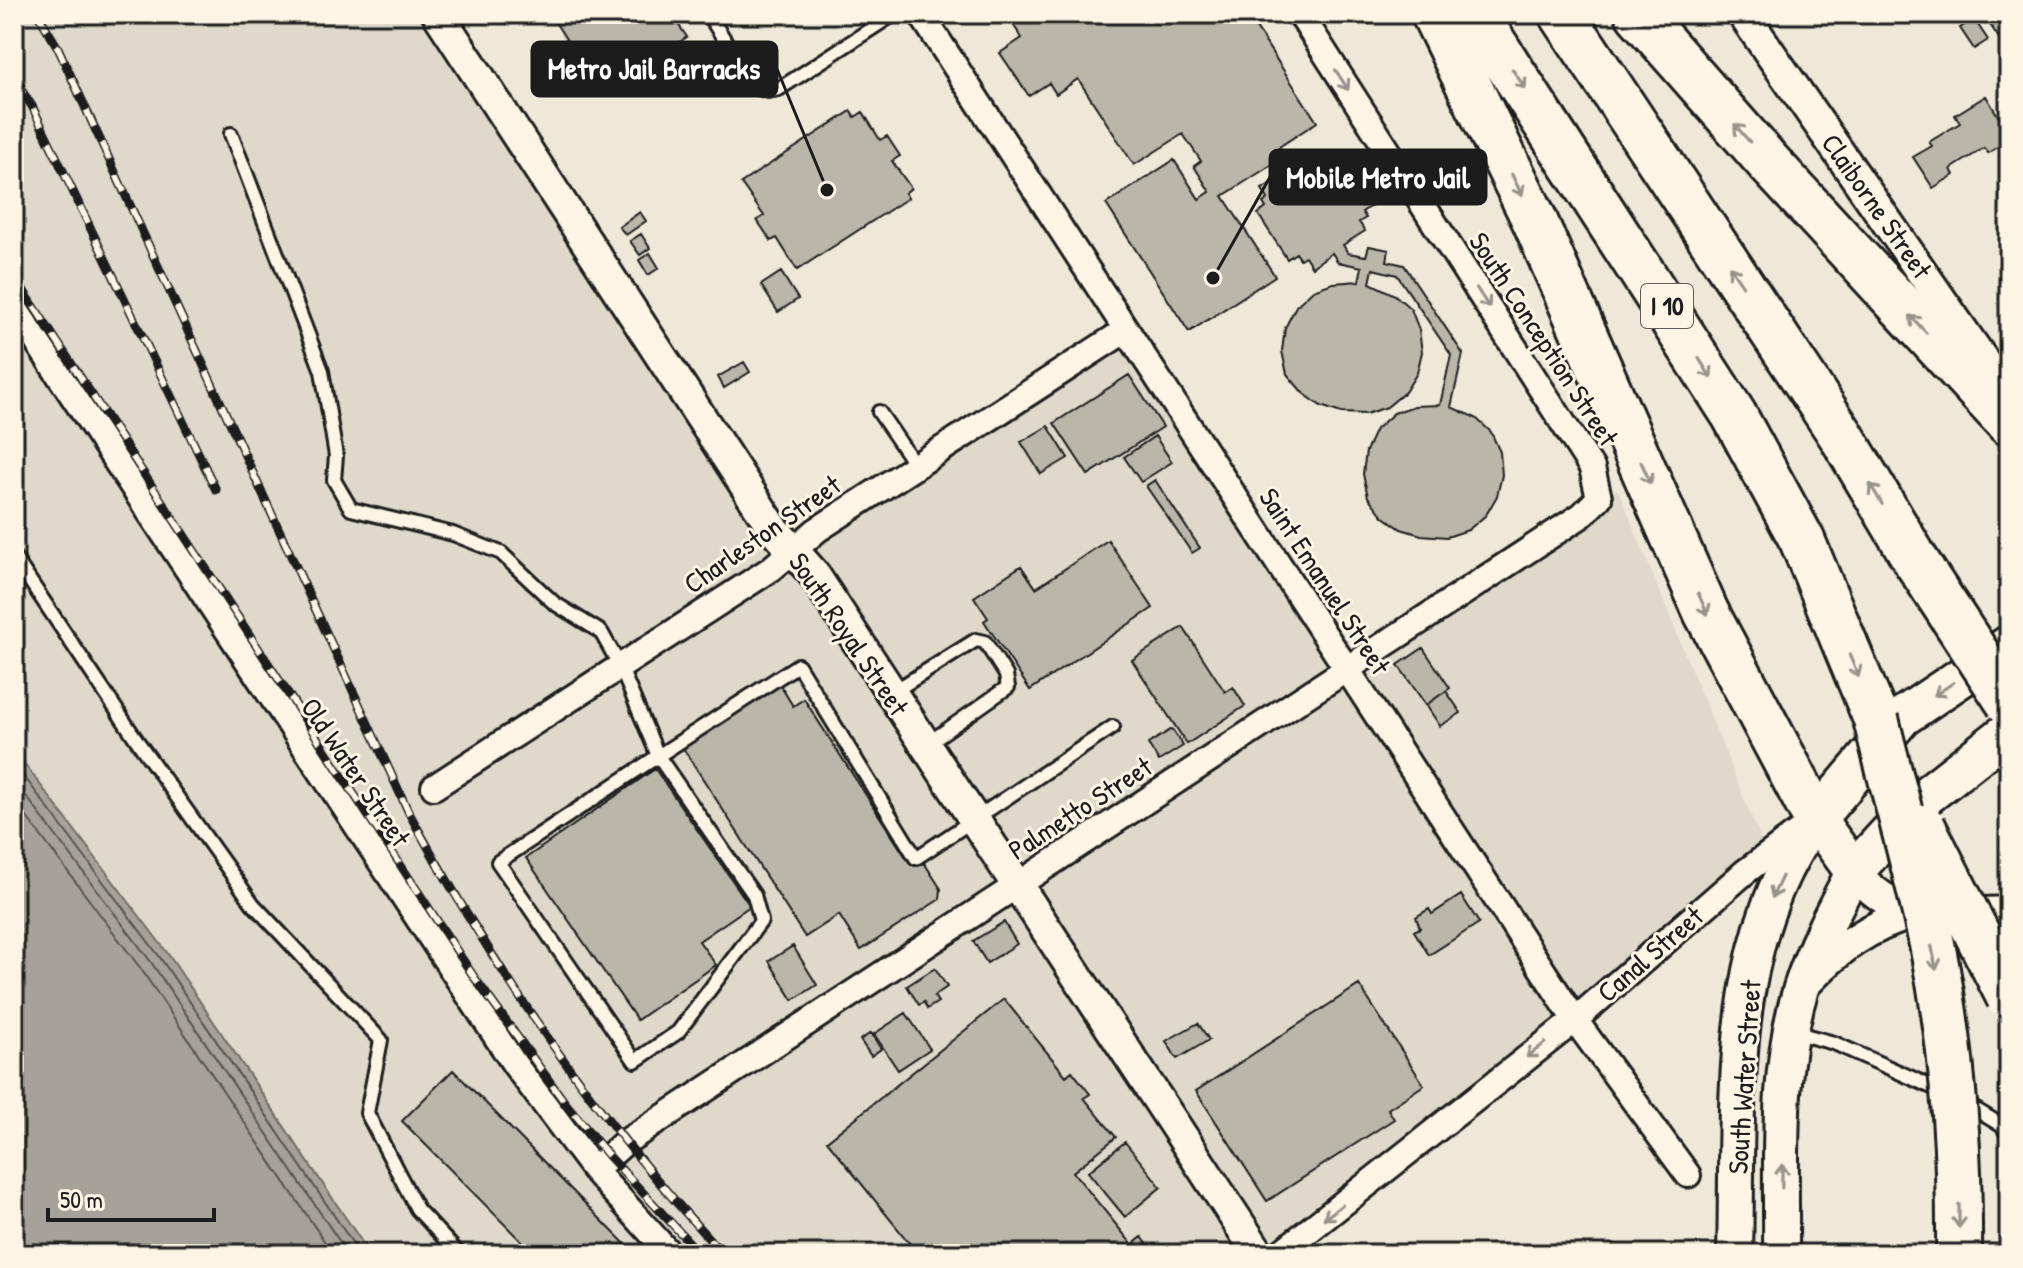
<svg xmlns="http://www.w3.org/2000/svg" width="2023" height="1268" font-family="'Patrick Hand',sans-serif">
<rect width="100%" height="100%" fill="#eee8d9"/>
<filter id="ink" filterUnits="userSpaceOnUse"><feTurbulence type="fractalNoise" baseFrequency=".0125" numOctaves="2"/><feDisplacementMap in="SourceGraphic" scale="16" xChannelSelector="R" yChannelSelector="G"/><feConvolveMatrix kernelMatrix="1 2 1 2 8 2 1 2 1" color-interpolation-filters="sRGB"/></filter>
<g filter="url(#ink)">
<path fill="#ded9cb" d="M14 14H438L793 550 1126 330 1347 669 1618 489 1767 855 1278 1254H370L166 951 14 750Z"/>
<path fill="#a7a299" stroke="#6f6c67" stroke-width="2" d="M14 750 166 951 370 1254H14Z"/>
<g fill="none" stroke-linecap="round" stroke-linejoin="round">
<path stroke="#54524e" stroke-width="2" d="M14 763 159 956 360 1254
M14 780 151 962 348 1254
M14 800 141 969 333 1254"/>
</g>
<path fill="#bab6aa" stroke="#1c1c1c" stroke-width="2" d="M550 14H671L687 37 601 94Z
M1006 14H1247L1317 122 1279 147 1293 169 1318 153 1332 165 1341 159 1371 206 1362 212 1366 218 1359 222 1365 231 1343 245 1348 253 1366 256 1369 246 1389 250 1387 261 1404 265 1463 354 1451 407 1476 418 1491 432 1500 452 1502 475 1497 496 1486 515 1468 530 1447 537 1421 535 1401 529 1383 516 1368 497 1363 474 1366 451 1376 429 1394 413 1414 406 1440 405 1451 355 1397 275 1373 269 1370 283 1395 295 1411 309 1419 330 1422 352 1417 373 1405 392 1387 407 1366 414 1341 413 1321 406 1303 393 1287 374 1282 351 1285 328 1296 306 1313 290 1333 283 1359 281 1362 267 1338 262 1332 253 1312 267 1305 256 1300 259 1296 253 1287 259 1258 214 1266 208 1263 203 1268 199 1262 189 1285 174 1276 162 1223 196 1275 276 1189 332 1106 204 1174 160 1199 199 1210 192 1194 166 1201 161 1183 134 1134 165 1078 79 1056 94 1049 83 1029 96 1000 53 1022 38Z
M1990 14H2009L2007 50 1985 17Z
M1974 19 1988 40 1974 49 1960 28Z
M1986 96 2009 134V140L1988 153 1984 148 1951 169 1954 175 1933 188 1913 157 1932 146 1929 142 1960 123 1955 115Z
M851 111 855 117 863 112 880 140 887 136 900 156 892 161 911 188 905 193 908 198 797 270 777 238 771 241 757 220 764 216 741 183Z
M640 212 646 221 626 235 619 227Z
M641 234 650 248 640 255 630 241Z
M650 253 659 268 648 275 639 260Z
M781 272 798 299 778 312 761 285Z
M744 362 750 372 724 388 718 377Z
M1129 375 1163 427 1088 475 1054 423Z
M1048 426 1068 458 1041 474 1021 442Z
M1155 436 1172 462 1141 482 1124 457Z
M1155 480 1200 548 1192 553 1146 486Z
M1108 540 1153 608 1030 690 984 621 988 618 974 597 1021 566 1036 588Z
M1183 627 1225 692 1233 687 1245 706 1187 744 1132 660Z
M1423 648 1450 688 1426 705 1398 665Z
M780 685 793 706 804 699 911 865 921 858 941 889 940 899 861 950 839 915 805 937 683 748Z
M1446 691 1461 713 1440 726 1426 705Z
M1172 729 1183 746 1159 761 1148 744Z
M655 769 750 906 699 941 716 965 637 1020 526 858Z
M1461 895 1479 923 1429 955 1414 931 1420 928 1416 917 1429 909 1432 914Z
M1004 922 1017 944 987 963 973 941Z
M793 946 817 985 793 1000 769 961Z
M935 968 947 987 934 996 938 1002 927 1009 924 1002 919 1005 907 986Z
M1359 985 1424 1085 1388 1109 1394 1119 1267 1201 1196 1091Z
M1004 999 1066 1076 1072 1071 1090 1094 1084 1098 1116 1137 1073 1172 1140 1254H918L827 1141Z
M906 1013 930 1049 898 1070 874 1034Z
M1198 1023 1209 1040 1177 1059 1166 1041Z
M871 1033 881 1049 871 1056 860 1040Z
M453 1070 635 1254H534L402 1121Z
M1125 1142 1161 1187 1125 1217 1088 1172Z
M1142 1237 1155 1254H1140L1132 1245Z"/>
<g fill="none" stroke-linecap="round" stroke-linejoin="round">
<g stroke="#1c1c1c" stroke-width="18">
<path id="service" d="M708 14 755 87 768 91 779 89 894 14
M231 134 322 371 336 456 334 480 351 509 453 534 501 553 554 603 601 632 620 666 658 756 798 665 916 858 1113 727
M879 412 916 466
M14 557 140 745 253 904 381 1040 367 1113 417 1209 459 1254
M893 692 976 640 985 642 1006 675 1008 687 927 744
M658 756 754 895 761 921 678 1032 635 1061 498 862Z
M1793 1032 1834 1043 1943 1092
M1963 1102 2001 1125 2009 1135"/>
</g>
<g stroke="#1c1c1c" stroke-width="30">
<path id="minor" d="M921 14 1575 1020 1688 1175
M14 307 515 1065 594 1170 670 1254
M434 787 771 569 817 530 1126 330
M594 1170 624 1143 1582 515 1599 498 1592 468 1300 14
M1279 1254 1575 1020 1745 872 1804 828"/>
</g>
<g stroke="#1c1c1c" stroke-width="36">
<path id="tertiary" d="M438 14 773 528 813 573 1259 1254
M1743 14 2009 398
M1854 871C1899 927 1946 913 2009 912
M1803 986C1837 950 1866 926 1915 913"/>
</g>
<g stroke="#1c1c1c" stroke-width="40">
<path id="secondary" d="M1735 1254C1739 1108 1723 943 1816 819
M1781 1254C1782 1166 1775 1073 1801 988 1814 947 1834 909 1854 871"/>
</g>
<g stroke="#1c1c1c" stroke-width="44">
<path id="primary" d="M2009 645 1902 717 1816 819 1854 871 1917 803 2009 731"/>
</g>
<g stroke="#1c1c1c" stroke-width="50">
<path id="motorway" d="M1434 14 1534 219 1706 612 1816 819
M1475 14 1734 415 1802 540 1876 719
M1562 14 1841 435 1916 561
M1638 14 1769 163 2009 423"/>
</g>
<use href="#service" stroke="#fcf5e5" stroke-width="12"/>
<use href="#minor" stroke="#fcf5e5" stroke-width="24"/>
<use href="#tertiary" stroke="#fcf5e5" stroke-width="30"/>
<use href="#secondary" stroke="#fcf5e5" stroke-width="34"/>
<use href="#primary" stroke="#fcf5e5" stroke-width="38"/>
<use href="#motorway" stroke="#fcf5e5" stroke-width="44"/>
<g stroke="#1c1c1c" stroke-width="9">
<path id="rail" d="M38 14 58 48 409 813C498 976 596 1118 723 1254
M14 79 32 106 216 490
M14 276 474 977 563 1100 608 1155 700 1254"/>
</g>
<use href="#rail" stroke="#fcf5e5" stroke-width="6" stroke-dasharray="18" stroke-linecap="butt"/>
<g stroke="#1c1c1c" stroke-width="50" stroke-linecap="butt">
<path id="motorway-bridge" d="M1916 561 2009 703
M1876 719C1894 794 1916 868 1932 944 1953 1046 1960 1150 1959 1254
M1923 827 2009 997"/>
</g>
<use href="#motorway-bridge" stroke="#fcf5e5" stroke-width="44"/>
</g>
<defs><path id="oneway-shaft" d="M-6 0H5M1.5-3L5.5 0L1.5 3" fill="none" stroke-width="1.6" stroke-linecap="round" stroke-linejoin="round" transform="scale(2)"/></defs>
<g stroke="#97938b">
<use href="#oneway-shaft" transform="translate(1519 79) rotate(56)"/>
<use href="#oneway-shaft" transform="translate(1342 80) rotate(57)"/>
<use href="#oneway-shaft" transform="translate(1742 133) rotate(-131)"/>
<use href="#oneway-shaft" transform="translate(1517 185) rotate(64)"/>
<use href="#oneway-shaft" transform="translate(1736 276) rotate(-124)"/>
<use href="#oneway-shaft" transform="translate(1483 298) rotate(57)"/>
<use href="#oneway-shaft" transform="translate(1918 324) rotate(-133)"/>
<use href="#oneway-shaft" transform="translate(1705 368) rotate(58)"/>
<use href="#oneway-shaft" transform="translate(1646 473) rotate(66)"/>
<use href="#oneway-shaft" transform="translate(1876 494) rotate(-121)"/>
<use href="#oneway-shaft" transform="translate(1703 604) rotate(66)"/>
<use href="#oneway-shaft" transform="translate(1854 666) rotate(67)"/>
<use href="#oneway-shaft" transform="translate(1944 689) rotate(146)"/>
<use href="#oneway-shaft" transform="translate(1777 887) rotate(115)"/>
<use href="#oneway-shaft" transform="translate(1934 958) rotate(79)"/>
<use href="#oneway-shaft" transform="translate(1536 1050) rotate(142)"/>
<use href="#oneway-shaft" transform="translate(1782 1176) rotate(-89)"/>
<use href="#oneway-shaft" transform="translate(1333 1212) rotate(142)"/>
<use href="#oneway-shaft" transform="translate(1959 1216) rotate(90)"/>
</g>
</g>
<g text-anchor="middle" stroke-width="6" stroke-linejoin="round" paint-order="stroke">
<rect fill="#fcf5e5" stroke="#5f5d58" stroke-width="2" x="1641" y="284" width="52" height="44" rx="6"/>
<g font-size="26" font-weight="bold" fill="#1c1c1c">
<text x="1667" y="315">I 10</text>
</g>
<g font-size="28" fill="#1c1c1c" stroke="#fcf5e5">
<text transform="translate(1877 206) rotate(55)" y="10">Claiborne Street</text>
<text transform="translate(1544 339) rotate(57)" y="10">South Conception Street</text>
<text transform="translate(762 534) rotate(-35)" y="10">Charleston Street</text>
<text transform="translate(1325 581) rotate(57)" y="10">Saint Emanuel Street</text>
<text transform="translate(849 634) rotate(56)" y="10">South Royal Street</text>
<text transform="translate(356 772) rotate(56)" y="10">Old Water Street</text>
<text transform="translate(1080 808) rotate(-33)" y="10">Palmetto Street</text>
<text transform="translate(1650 954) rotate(-41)" y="10">Canal Street</text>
<text transform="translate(1744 1077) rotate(-86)" y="10">South Water Street</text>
</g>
</g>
<path fill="none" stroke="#1c1c1c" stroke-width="3" d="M827 190L777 69M1213 278L1270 177"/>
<g fill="#1c1c1c" stroke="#fcf5e5" stroke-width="3">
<circle cx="827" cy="190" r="8"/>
<circle cx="1213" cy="278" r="8"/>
</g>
<g fill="#1c1c1c" stroke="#1c1c1c" stroke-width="3">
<rect x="532" y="42" width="245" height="54" rx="8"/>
<rect x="1270" y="150" width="216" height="54" rx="8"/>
</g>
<g font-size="30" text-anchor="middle" font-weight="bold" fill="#fff">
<text x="654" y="79">Metro Jail Barracks</text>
<text x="1378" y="188">Mobile Metro Jail</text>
</g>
<rect width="2023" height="1268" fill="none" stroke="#fcf5e5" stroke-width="48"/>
<rect x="24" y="24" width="1975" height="1220" fill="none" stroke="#1c1c1c" stroke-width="3" filter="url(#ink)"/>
<path d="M48 1208v12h166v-12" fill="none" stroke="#1c1c1c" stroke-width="4"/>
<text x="60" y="1208" font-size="24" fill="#1c1c1c" stroke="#fcf5e5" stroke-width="6" paint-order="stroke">50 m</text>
</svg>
